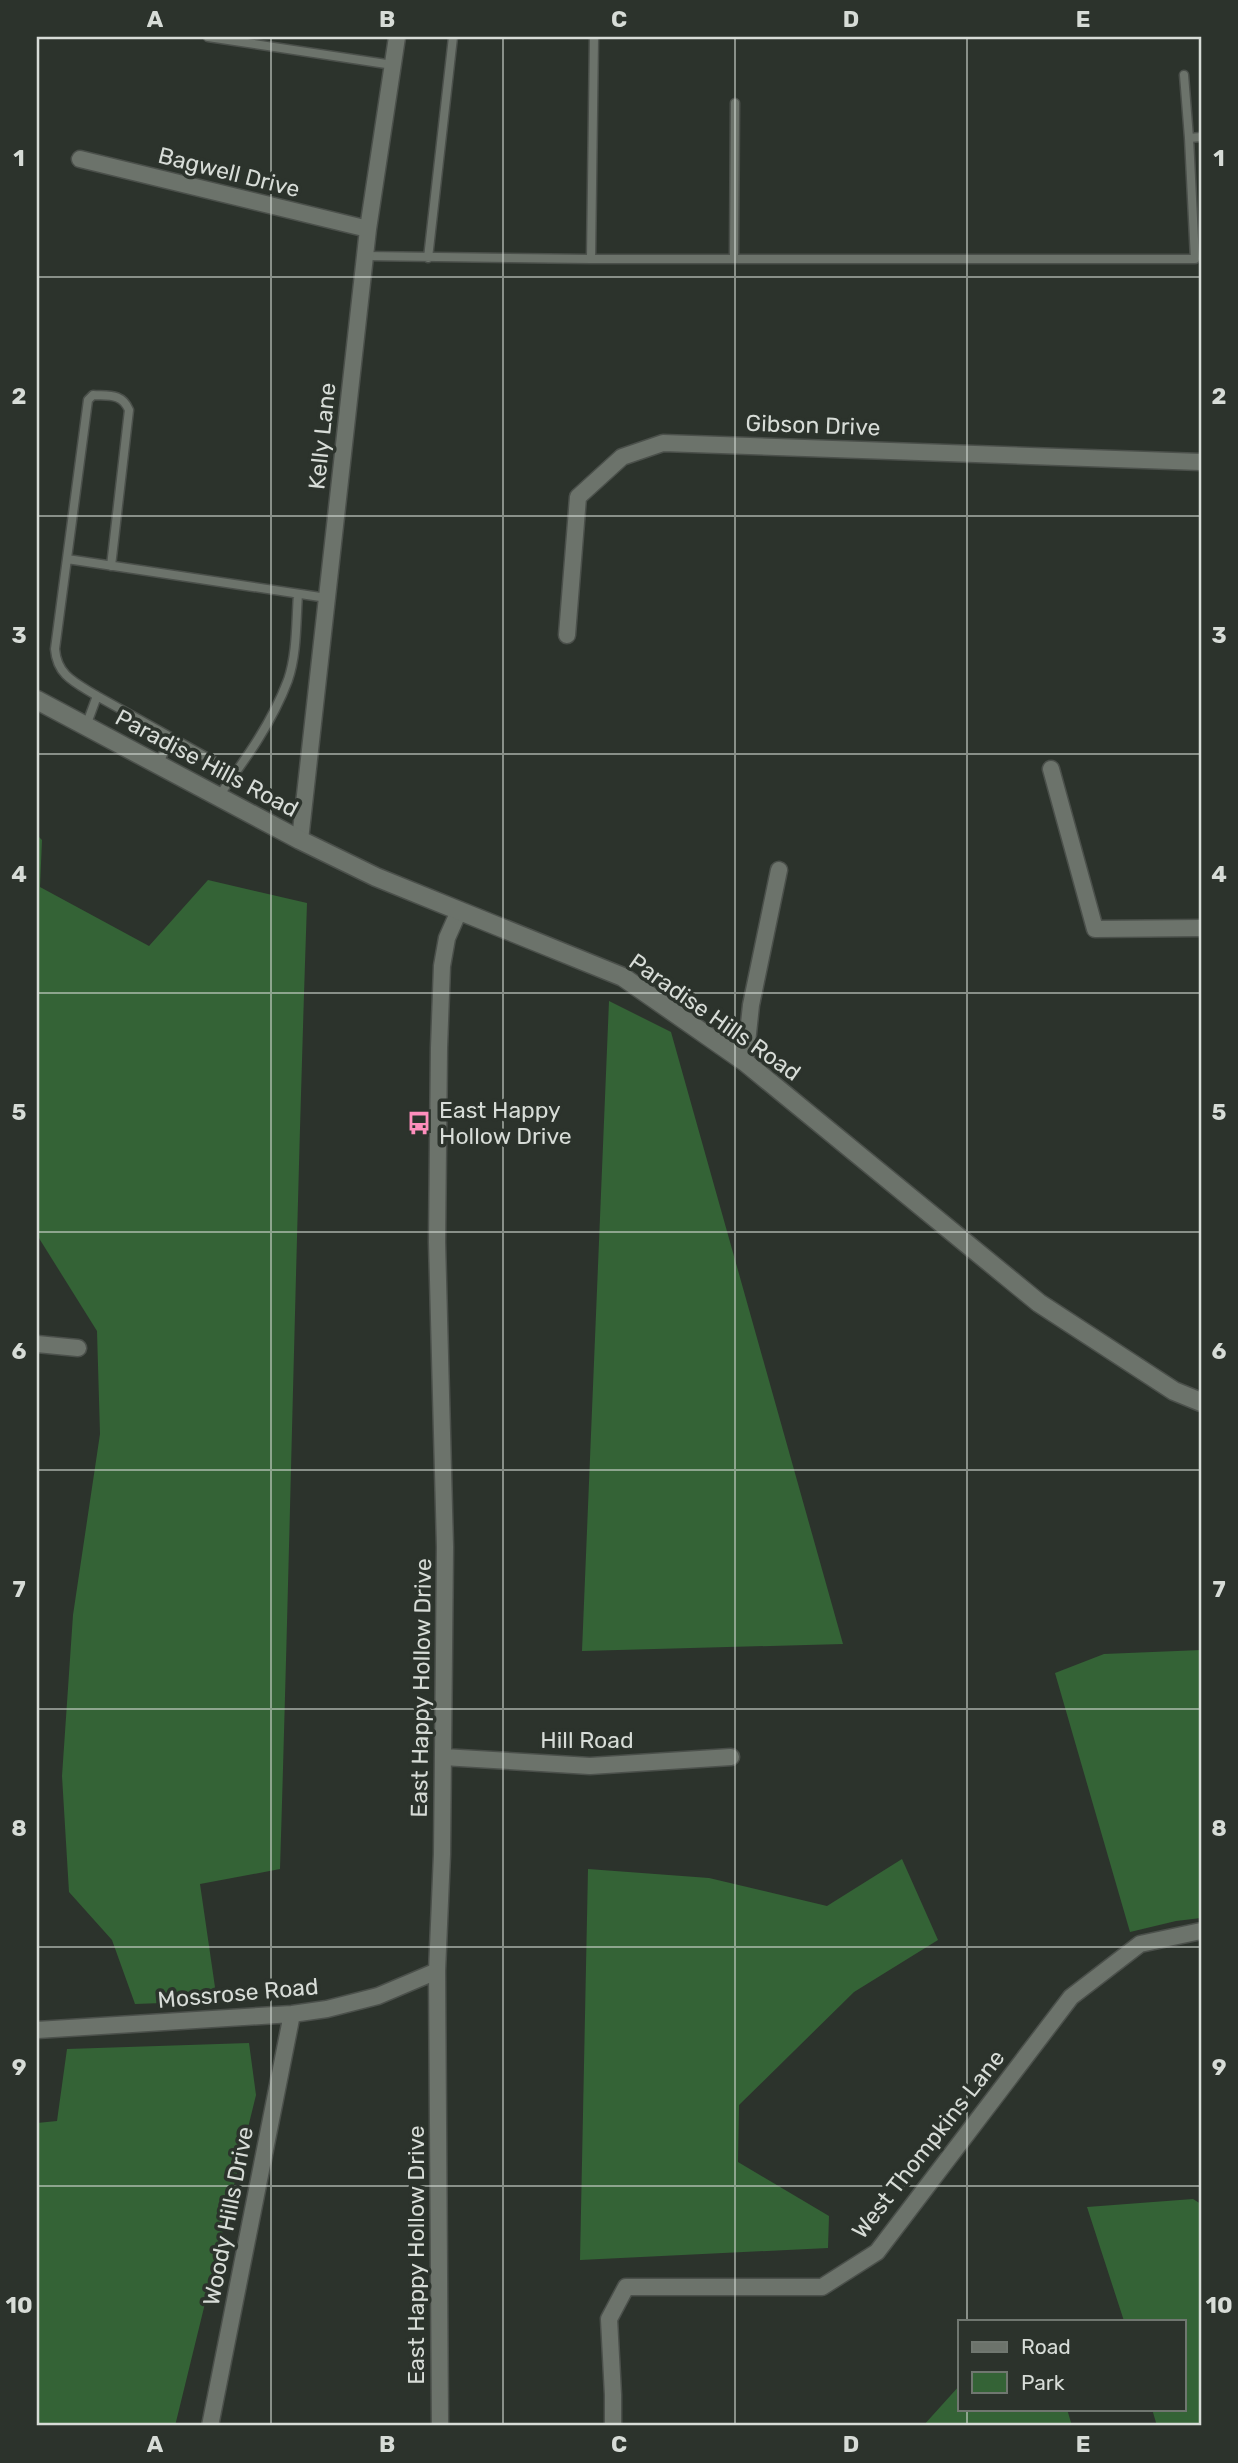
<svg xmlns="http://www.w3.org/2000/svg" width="1238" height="2463" font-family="Rubik,sans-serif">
<rect width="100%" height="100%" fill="#2c332c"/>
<path fill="#346336" d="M37 835 42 840 40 887 149 946 208 880 307 903C296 1225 290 1547 280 1869L200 1884 217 2001 135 2004 112 1940 69 1892 62 1776 73 1615 100 1434 97 1331 37 1235Z
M609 1001 671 1032 843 1644 582 1651Z
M1201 1650V1918L1176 1921 1130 1932 1055 1673 1104 1654Z
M902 1859 938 1940 854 1992 739 2105 738 2162 829 2216 828 2248 580 2260 588 1869 709 1878 827 1906Z
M249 2043 256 2095 175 2426H37V2123L57 2121 67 2049Z
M1193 2199 1201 2204V2426H1157L1152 2409H1184V2321H1124L1087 2207Z
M960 2385V2409H1067L1072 2426H923Z"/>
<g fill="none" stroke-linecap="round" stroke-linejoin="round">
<g stroke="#4b504b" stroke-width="11">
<path id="service" d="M208 37 393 65
M1184 75 1189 138
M365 256 591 259H1195L1189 138 1201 137
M428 258 453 37
M591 259 594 37
M734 259 735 103
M67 559 327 598
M97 696 235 773
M86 726 97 696C76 683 57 676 55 649L88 400 93 395C109 396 122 393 129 410L111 566
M158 764 171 739
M218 797C245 760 272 723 288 680 297 654 296 622 298 594"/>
</g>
<g stroke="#4b504b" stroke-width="19">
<path id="minor" d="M80 159 368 229
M567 635 578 497 622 457 663 443 1201 462
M1051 769 1095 929 1201 928
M300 840 368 229 397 37
M745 1062 751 1005 779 870
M37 1344 78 1348
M443 1757 590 1766 731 1757
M37 2030 292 2014 327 2009 378 1996 437 1971
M210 2426 292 2014
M440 2426 437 1971 442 1854 445 1547 437 1242 439 1048 442 966 447 938 459 911
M613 2426V2395L609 2319 626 2287H822L877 2252 1071 1997 1140 1944 1201 1931"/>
</g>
<g stroke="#4b504b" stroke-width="21">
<path id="tertiary" d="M37 700 300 840 376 877 623 977 745 1062 1039 1303 1174 1391 1201 1402"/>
</g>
<use href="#service" stroke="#6c736b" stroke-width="8"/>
<use href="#minor" stroke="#6c736b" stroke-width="16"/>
<use href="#tertiary" stroke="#6c736b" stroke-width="18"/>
</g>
<path fill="none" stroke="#d7dcd7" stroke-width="2" stroke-opacity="0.55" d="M271 37V2426M503 37V2426M735 37V2426M967 37V2321M37 277H1201M37 516H1201M37 754H1201M37 993H1201M37 1232H1201M37 1470H1201M37 1709H1201M37 1947H1201M37 2186H1201M967 2409V2426"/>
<defs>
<g id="bus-bare" transform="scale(1.89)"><path d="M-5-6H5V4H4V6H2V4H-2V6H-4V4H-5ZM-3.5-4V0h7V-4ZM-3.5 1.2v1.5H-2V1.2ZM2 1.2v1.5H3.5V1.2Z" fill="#fe8ebc" stroke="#2c332c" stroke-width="2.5" paint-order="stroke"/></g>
</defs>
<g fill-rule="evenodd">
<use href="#bus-bare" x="419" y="1123"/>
</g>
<g text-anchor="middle" stroke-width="7" stroke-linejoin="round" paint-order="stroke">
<g font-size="23" fill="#d7dcd7" stroke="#2c332c">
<text transform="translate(229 172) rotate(14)" y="8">Bagwell Drive</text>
<text transform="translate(813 425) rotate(2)" y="8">Gibson Drive</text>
<text transform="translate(322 436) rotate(-84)" y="8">Kelly Lane</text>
<text transform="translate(207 763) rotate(28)" y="8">Paradise Hills Road</text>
<text transform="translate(715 1017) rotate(35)" y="8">Paradise Hills Road</text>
<text transform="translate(421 1688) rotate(-89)" y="8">East Happy Hollow Drive</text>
<text x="587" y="1748">Hill Road</text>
<text transform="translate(238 1993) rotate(-5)" y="8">Mossrose Road</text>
<text transform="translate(928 2144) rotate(-52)" y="8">West Thompkins Lane</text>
<text transform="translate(228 2216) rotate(-79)" y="8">Woody Hills Drive</text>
<text transform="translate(416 2255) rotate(-90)" y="8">East Happy Hollow Drive</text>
</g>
<g font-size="23" fill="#d7dcd7" stroke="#2c332c" text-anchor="start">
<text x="439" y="1118">East Happy<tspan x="439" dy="26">Hollow Drive</tspan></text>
</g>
</g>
<rect width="1238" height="2463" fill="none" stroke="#2c332c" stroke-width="77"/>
<rect x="958" y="2320" width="228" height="91" fill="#2c332c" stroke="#707770" stroke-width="2"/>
<rect x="972" y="2342" width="35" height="10" fill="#6c736b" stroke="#707770" stroke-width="2"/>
<text x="1021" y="2354" font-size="21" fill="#d7dcd7">Road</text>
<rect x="972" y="2372" width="35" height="21" fill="#346336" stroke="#707770" stroke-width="2"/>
<text x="1021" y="2390" font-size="21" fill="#d7dcd7">Park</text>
<rect x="38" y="38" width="1162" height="2386" fill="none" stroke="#d7dcd7" stroke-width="2.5"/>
<g font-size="23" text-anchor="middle" font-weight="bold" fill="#d7dcd7">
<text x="155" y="27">A</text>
<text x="387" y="27">B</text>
<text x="619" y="27">C</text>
<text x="851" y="27">D</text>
<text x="1083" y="27">E</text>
<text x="19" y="166">1</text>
<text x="1219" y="166">1</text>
<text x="19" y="404">2</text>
<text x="1219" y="404">2</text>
<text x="19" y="643">3</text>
<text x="1219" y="643">3</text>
<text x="19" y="882">4</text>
<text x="1219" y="882">4</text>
<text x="19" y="1120">5</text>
<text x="1219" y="1120">5</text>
<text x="19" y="1359">6</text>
<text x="1219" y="1359">6</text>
<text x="19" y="1597">7</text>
<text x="1219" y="1597">7</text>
<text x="19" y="1836">8</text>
<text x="1219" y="1836">8</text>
<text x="19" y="2075">9</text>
<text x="1219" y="2075">9</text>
<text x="19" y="2313">10</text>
<text x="1219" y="2313">10</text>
<text x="155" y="2452">A</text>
<text x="387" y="2452">B</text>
<text x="619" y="2452">C</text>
<text x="851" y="2452">D</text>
<text x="1083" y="2452">E</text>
</g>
</svg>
